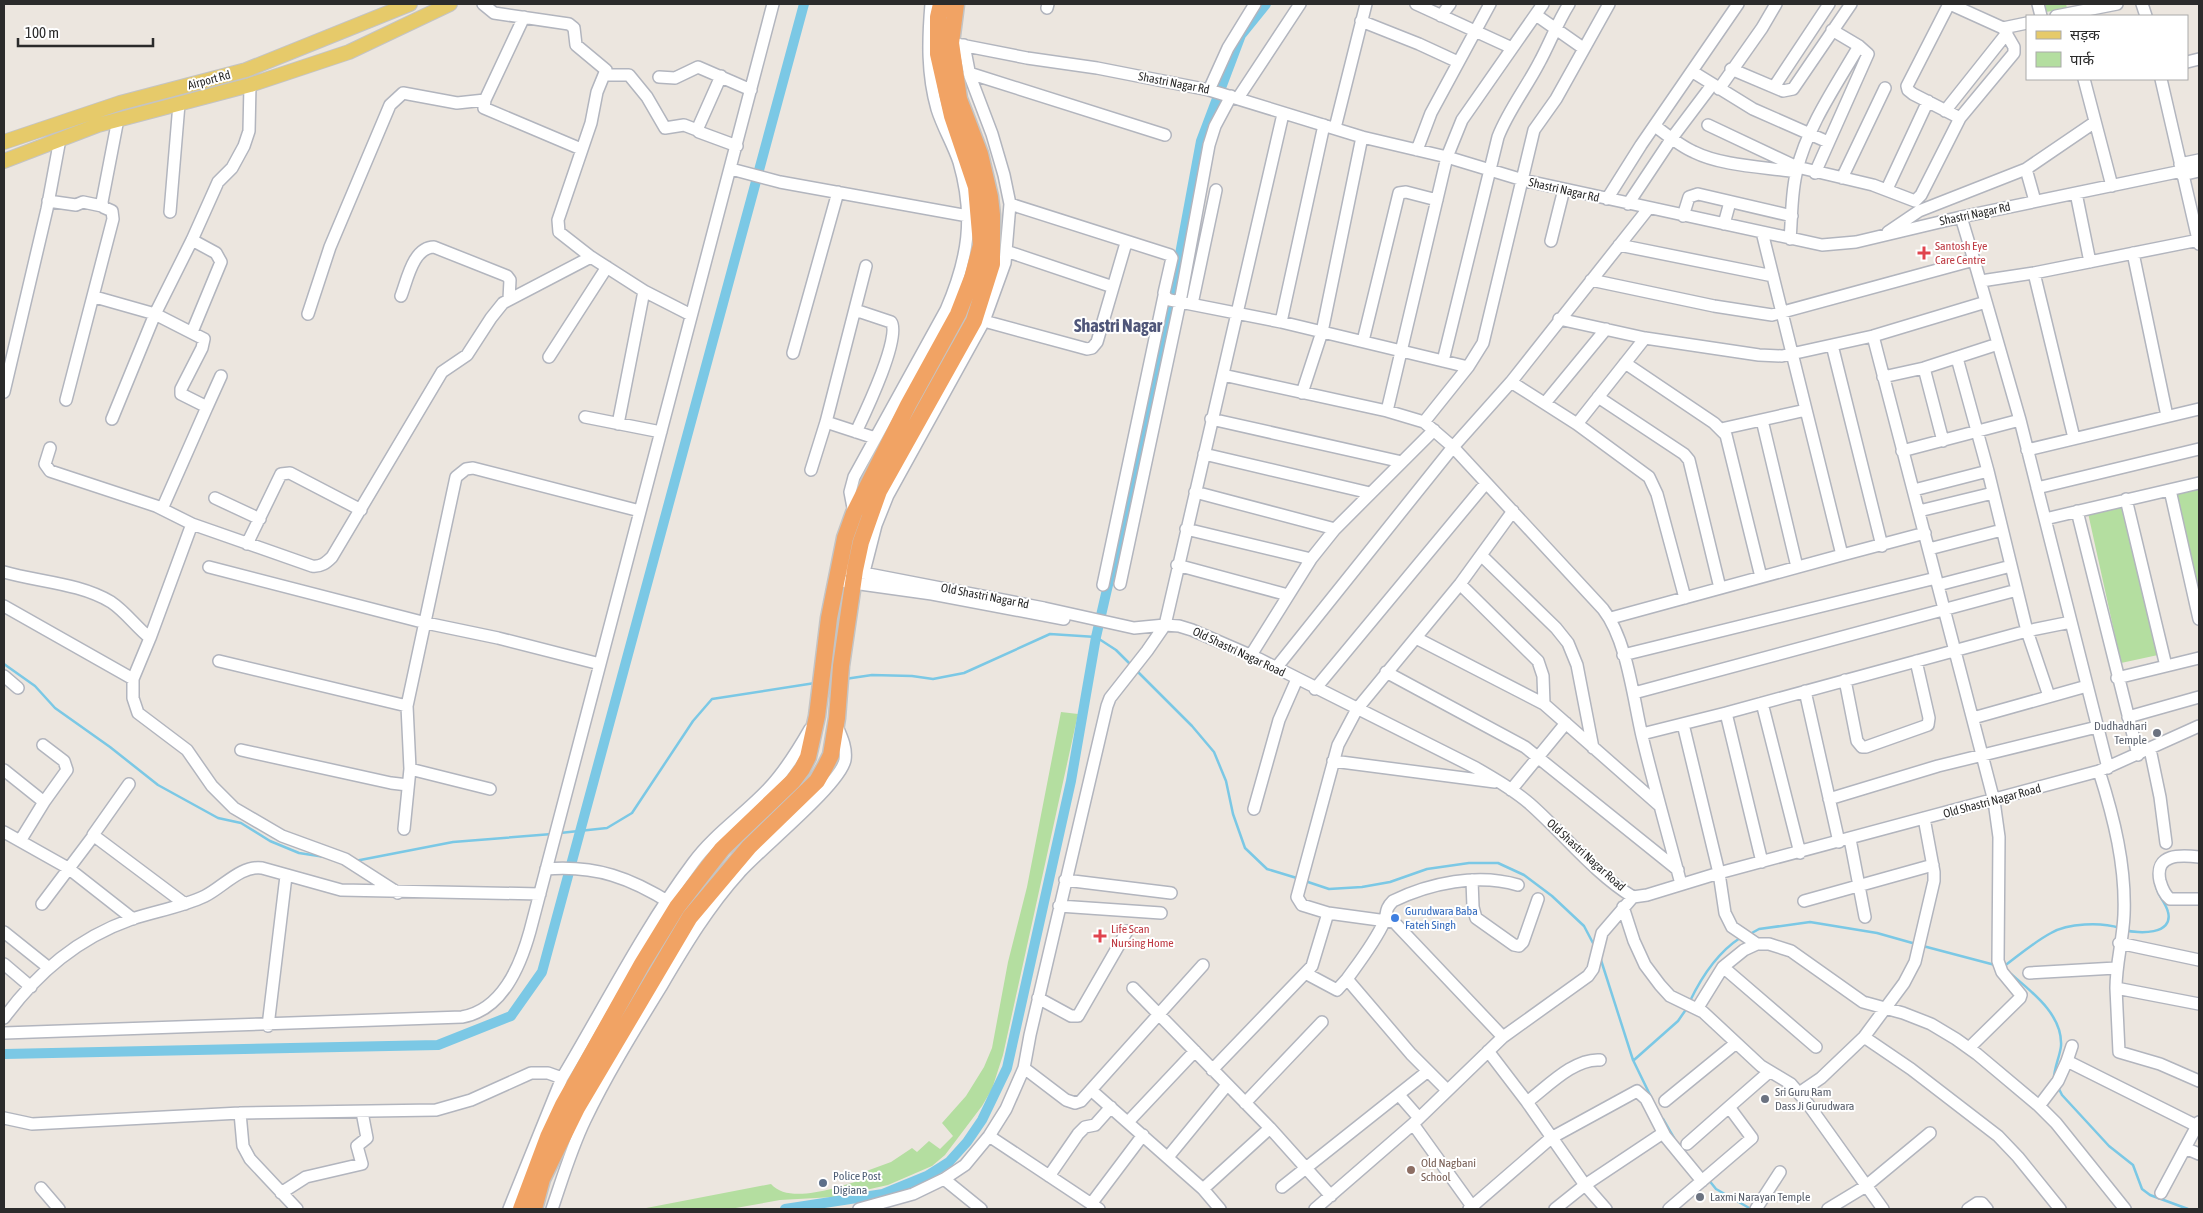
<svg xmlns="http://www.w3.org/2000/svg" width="2203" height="1213" font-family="'Asap Condensed','Noto Sans Devanagari',sans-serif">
<rect width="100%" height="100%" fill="#ece6df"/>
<path fill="#b4dea0" d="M2045 4H2066L2067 8 2046 12Z
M2199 487V594L2175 494Z
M2122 506 2158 655 2121 663 2088 513Z
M1061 712 1078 714 1003 1055 992 1089 982 1106 945 1155 932 1166 888 1185 834 1197 780 1200 730 1209H641L771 1184C789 1205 838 1187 861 1180V1173L891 1162 912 1148 917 1152 929 1141 940 1149 953 1136 942 1123 966 1096 984 1067 992 1048 1008 962 1027 887Z"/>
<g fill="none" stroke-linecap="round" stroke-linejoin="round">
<path stroke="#7bc8e5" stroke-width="2.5" d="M4 664 35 686 55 708 110 747 158 785 218 818 241 823 270 841 299 853 325 857
M1136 670 1192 726 1214 752 1226 781 1233 814 1245 848 1267 869 1300 879
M845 679 872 675 912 676 933 679 964 673 1050 634 1096 637 1116 650 1132 666
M560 833 607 828 632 813 693 721 712 699 815 683
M355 861 453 842 552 834
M1305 881 1329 889 1362 887 1390 882 1427 869 1469 863H1498L1524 875 1552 896 1584 926 1594 945
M2125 930C2138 934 2174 935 2168 912 2166 903 2158 896 2156 886
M1750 934 1759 929 1810 922 1877 933 1916 944
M1923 946 1995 965
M1600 957 1633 1060 1652 1099
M2003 967C2018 956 2034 942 2051 933 2068 923 2101 922 2120 928
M2011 974C2032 992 2063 1015 2061 1046 2060 1056 2053 1071 2054 1080
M1690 1001C1702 976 1717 953 1740 938
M1634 1060 1678 1021 1687 1008
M2058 1087 2062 1095 2109 1146 2133 1165 2142 1189 2150 1195 2188 1209
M1663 1119 1674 1138
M1708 1179 1716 1189 1751 1209"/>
<path stroke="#7bc8e5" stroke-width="10" d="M4 1054 438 1045 511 1016 542 972 804 4
M785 1209 883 1194 927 1176 949 1162 967 1142 982 1120 1007 1068 1071 781 1096 637 1162 351 1201 141 1241 35 1266 4"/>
<g stroke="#b2b5be" stroke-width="14">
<path id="minor" d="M483 4 494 13 569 24 574 28 576 45 606 70 597 92 591 123 558 220 559 232 591 257
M1416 4 1512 48
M1949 4 1907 86 1908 90 1913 94 1960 118
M1950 4 2003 28 2027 23
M2038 4 2041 16
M2142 4 2146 16
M1047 8 1048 4
M1536 15 1583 48
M1441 16 1450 4
M2056 16 2117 4
M524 17 485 100 484 108 581 149
M1361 21 1419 44 1458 62
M951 43 1027 58 1097 68 1209 90 1362 137 1447 157 1523 180 1822 245 1856 242 1961 217 2182 171
M2187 62 2199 59
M1731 69 1783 91 1793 89 1851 4
M1693 72 1753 109 1828 142
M969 73 1165 135
M606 75H629L647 97 665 128 684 125 697 130
M721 76 697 130 699 132 737 146
M659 77 675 78 698 67 751 90
M2084 79 2112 186
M2161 79 2199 244
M1774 87 1829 4
M1719 89 1762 28 1776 4
M1209 90 1228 48 1255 4
M1238 98 1300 4
M1945 111 2007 33
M1708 125 1797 167 1873 185 1915 201 1921 195 1960 118 2014 53V47L2003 28
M1655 126C1667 135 1680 146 1694 152 1722 166 1765 167 1796 172
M1335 128 1366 4
M1417 150 1431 113 1490 4
M2180 164 2199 160
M731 169 780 182 968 216
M2026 169 2035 201
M1815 173 1868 54 1859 46 1832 30
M2182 175 2199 171
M1842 178 1885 88
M1887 189 1928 101
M2076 193 2090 262
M1607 199 1641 145 1738 4
M48 201 76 205 83 202 102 206
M1010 204 1170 255 1172 258 1164 293 1166 298 1170 300 1281 322 1468 367
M1628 204 1672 138 1712 85
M170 212 179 104
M1683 216 1689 197 1698 194 1792 216
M1961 217 1974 260
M1724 224 1730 202
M1888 232 1919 211 2026 169 2095 122
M1790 239C1792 217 1791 192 1797 170 1807 127 1837 84 1859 46
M192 240 216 253 221 262 192 332
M1551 241 1564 189
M1619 245 1773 276
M1006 251 1113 287
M2133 253 2167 416
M2034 273 2074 438
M1591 280 1714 306 1772 315 1974 260 2020 420 2108 768
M1981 281 2034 273 2199 240
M644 291 691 315
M401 296C407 281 413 247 434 247L507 276 510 280 509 299
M95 297 155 314 204 339 202 348 181 389V394L207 407 221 376
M1192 304 1216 190
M855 310 891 322C902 336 864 415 856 432
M308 314 330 247 390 105 403 93 457 103 485 100
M1559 319 1645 338 1759 355 1782 356 1873 336 1986 302
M984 321 1087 349 1092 348 1097 342 1126 243
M1281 322 1324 125
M1873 336 1994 801 1999 837 1998 961 2002 972 2021 995 2020 998 1969 1048
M1363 341 1399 193 1406 192 1437 200
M1832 345 1882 546
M793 353 838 192
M549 357 607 267
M1443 361 1498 137C1508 111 1526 88 1539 63 1550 43 1557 23 1569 4
M1625 363 1714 423 1726 435 1761 577
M1924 368 1943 441
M1223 375 1387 411 1424 422 1453 447 1603 609C1627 640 1633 697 1642 736 1654 786 1668 834 1681 884
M1883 377 1924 368 1998 344
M1511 382 1577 424 1649 477 1657 494 1685 598
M4 392 47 209 60 139
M1302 393 1322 332 1362 137
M1598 397 1684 454 1689 460 1720 588
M66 400 113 219 112 211 103 207 102 202 118 119
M1545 403 1606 329
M1387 411 1447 157 1462 120 1543 4
M585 417 661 432
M112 419 155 314 192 240 218 182 232 168 244 146 249 131 250 85
M1211 419 1402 462
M1762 420 1797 567
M826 422 875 438
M1424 422 1468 367 1483 343 1534 130 1556 99 1609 4
M1577 424 1645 338
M1721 429 1806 410
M50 448 45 464 50 471 156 506 192 524
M2027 450 2199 409
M1902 451 2020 420
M1204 454 1370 493
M811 470 826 422 866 266
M1988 471 2027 631 2071 622
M2037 488 2199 449
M1914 490 1988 471 1957 358
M2170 490 2199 619
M1195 492 1335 529
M215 498 260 519
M2126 499 2166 666
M162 509 207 407
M1919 511 1993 493
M2077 511 2138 755
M854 513 850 492 854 477 946 310C968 259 975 217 959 162 953 144 943 128 937 109 927 74 928 40 931 4
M2045 519 2199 483
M1186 529 1311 559
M247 544 281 474 290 473 361 510
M1929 549 2002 530
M1842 555 1925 533
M1482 556 1556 628 1568 643 1577 665 1593 748
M1177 565 1288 595
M209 567 426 623 498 638 600 664
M848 570 1044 608 1134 628 1165 625 1179 626 1192 630 1259 659 1476 768C1495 779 1514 790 1530 804 1564 834 1594 873 1633 897L1647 895 1719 873 2099 771 2199 726
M4 572C39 582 79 583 111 602 126 612 136 627 150 638
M864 572 876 525 888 495 984 321 1005 263 1010 204 1004 175 992 134 970 76 964 45
M846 582 932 594 1064 619
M1120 584 1180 302 1209 145 1215 126 1231 96
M1460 584 1538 661 1543 676 1544 704
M1103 585 1164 296
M1938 585 2011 566
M4 606 133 679
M1611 618 1842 555 1762 232
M1416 638 1544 704 1660 806
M1251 655 1311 559 1335 529 1434 430
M1623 655 1936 578
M219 661 407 706
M1276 668 1453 447 1511 382 1648 209
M1386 672 1525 747 1678 870
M4 676 18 688
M2117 678 2199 658
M1845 680 1857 741 1862 747H1866L1928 725 1929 718 1916 661
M1315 689 1486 483
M1805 691 1839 842
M1634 693 2017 590
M1762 703 1800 853
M1726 713 2027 631 2049 696
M2128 717 2199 697
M1973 718 2087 686
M1683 724 1719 873 1725 913 1732 927 1757 944
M1642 734 1726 713 1762 862
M43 745 64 761 67 770 44 802 20 841 68 868 133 919
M2150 749 2160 797 2166 843
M241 750 391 783 408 785
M1333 761 1495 782
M410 769 490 789
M4 770 44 802
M2099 771C2114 818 2126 866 2124 915 2123 940 2116 963 2116 988
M129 784 93 835 185 904
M1511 790 1566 723
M1829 799 1938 766 2097 727
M1254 809 1279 720 1297 679
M404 829 410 769 407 706 456 477 466 469 473 468 640 511
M4 832 20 841
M1850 839 1865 917
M2199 857C2181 855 2154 853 2160 881 2162 888 2164 894 2170 899H2199
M546 869C596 865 631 878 672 904
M1065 880 1171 893
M1472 880 1473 907 1476 918 1514 945 1519 946 1523 942 1538 899
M398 893 345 859 282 836 234 808 212 786 187 750 138 713 133 698V679L150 638 192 524 312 566C321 567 326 563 332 557L442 372 467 355 491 318 503 303 591 257 644 291 618 424
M1804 901 1933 865
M42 904 94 835
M1059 906 1161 913
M1623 907 1634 941 1645 965 1660 985 1670 996 1703 1012 1761 1066 1791 1084 1808 1104 1883 1209
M4 932 49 968
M2119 943 2199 960
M4 964 31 987
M1723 967 1816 1047
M2029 973 2116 968
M1307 974 1337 990 1347 979
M1133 988 1270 1128 1331 1196
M1038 998 1071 1016H1078L1127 931
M2199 1004 2116 988 2119 1052 2160 1064 2199 1081
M1697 1009 1723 967 1744 950 1757 944H1769L1791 951 1863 1002 1903 1013 1931 1024 1956 1039 1977 1054 2039 1106 2056 1123 2125 1209
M4 1018C38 972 78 938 132 919 156 911 182 907 205 896 223 887 241 865 262 868L341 890 540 894
M268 1026 286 876
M4 1033 462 1017C502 1010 520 967 530 931L773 4
M1503 1037 1394 922 1328 913 1302 905 1297 897 1338 745 1357 709 1460 584 1513 511
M1864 1037 1911 1069 1998 1136 2018 1157 2060 1209
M1488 1051 1527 1102 1585 1185 1606 1209
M2067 1061 2072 1046
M1024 1068 1066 1100 1075 1103 1081 1101 1203 965
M1212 1070 1312 966 1328 913
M562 1078C605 1006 643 930 693 863 714 834 745 814 769 788 786 770 798 750 810 729
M1091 1090 1203 1189 1220 1209
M1447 1090 1411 1054 1347 979C1360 961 1375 942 1384 922 1388 913 1384 910 1393 901 1430 883 1478 873 1518 885
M1799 1093 1821 1078 1864 1037 1904 983 1915 962 1934 881V872L1924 818
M1399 1095 1419 1118
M1665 1101 1736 1043
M1527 1102C1547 1087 1574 1058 1600 1060
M1245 1103 1322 1022
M2039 1106 2058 1081 2067 1061 2197 1126
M240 1113 243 1146 250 1159 297 1209
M4 1118 32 1124 240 1113 436 1110 471 1100 531 1073H548L562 1078 509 1209
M1128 1122 1195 1051
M1413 1124 1474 1209
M989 1136 1099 1209
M1687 1144 1729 1107
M2185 1148 2199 1154
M1168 1157 1227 1085
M1049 1176 1078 1134 1085 1127 1095 1125 1111 1107
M944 1179 981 1209
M1282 1187 1428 1071
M41 1188 59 1209
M1203 1189 1270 1128
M281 1193 306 1177 362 1164 357 1146 367 1138 362 1112
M2161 1193 2199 1122
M1091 1204 1143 1135
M552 1209C562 1180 571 1149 585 1120 607 1074 635 1029 662 985 685 946 709 906 739 873 760 849 840 785 845 760 847 747 841 736 836 724
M859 1209 913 1194 944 1179 965 1165 989 1136 1006 1109 1024 1068 1030 1035 1107 706 1110 698 1147 651 1165 625 1283 114
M1315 1209 1413 1124 1503 1037 1588 976 1593 969 1602 933 1633 897
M1469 1209 1551 1138 1637 1091 1646 1099 1665 1136 1702 1181
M1555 1209 1585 1185 1663 1133
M1669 1209 1752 1138 1729 1107 1769 1072
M1756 1209 1780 1172
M1828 1209 1866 1186 1930 1133
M1968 1209 1977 1203H1982L1987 1209"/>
</g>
<g stroke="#c4c4c4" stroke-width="16">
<path id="major" d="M4 142 120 103 246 70 410 4
M4 161 98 125 250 85 349 52 450 4"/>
</g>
<g stroke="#c4c4c4" stroke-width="19">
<path id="highway" d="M521 1209 548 1137 563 1105 642 964 677 907 722 849 793 781 802 769 808 757 817 716 829 618 845 538 854 513 908 405 958 314 972 278 981 245 976 187 952 116 938 54V17L941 4
M534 1209 542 1179 577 1108 690 917 749 847 817 781 825 767 831 755 837 718 841 666 855 570 861 542 879 491 974 321 992 264V215L990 197 980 154 959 99 951 43 956 4"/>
</g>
<use href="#minor" stroke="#fff" stroke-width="11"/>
<use href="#major" stroke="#e6ca6a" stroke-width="14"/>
<use href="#highway" stroke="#f1a364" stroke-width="16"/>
</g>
<g fill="#e0444e" stroke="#fff" stroke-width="2">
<path d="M1921.5 245.5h5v5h5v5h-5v5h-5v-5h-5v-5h5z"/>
<path d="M1097.5 928.5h5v5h5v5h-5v5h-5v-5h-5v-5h5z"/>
</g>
<g fill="#6b7280" stroke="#fff" stroke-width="2">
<circle cx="2157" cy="733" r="5"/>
<circle cx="1765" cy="1099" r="5"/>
<circle cx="1700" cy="1197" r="5"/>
</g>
<circle fill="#3f7fe0" stroke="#fff" stroke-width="2" cx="1395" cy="918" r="5"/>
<circle fill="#8d6e63" stroke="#fff" stroke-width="2" cx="1411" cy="1170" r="5"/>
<circle fill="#5c6f8a" stroke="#fff" stroke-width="2" cx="823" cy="1183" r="5"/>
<g text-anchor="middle" stroke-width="4" stroke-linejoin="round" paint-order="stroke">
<g font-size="12" fill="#2b2b2b" stroke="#fff">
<text transform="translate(209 80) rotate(-15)" y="4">Airport Rd</text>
<text transform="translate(1174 83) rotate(11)" y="4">Shastri Nagar Rd</text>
<text transform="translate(1564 190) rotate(13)" y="4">Shastri Nagar Rd</text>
<text transform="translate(1975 214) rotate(-12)" y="4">Shastri Nagar Rd</text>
<text transform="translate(985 596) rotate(11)" y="4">Old Shastri Nagar Rd</text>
<text transform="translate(1239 652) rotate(25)" y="4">Old Shastri Nagar Road</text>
<text transform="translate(1992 801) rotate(-15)" y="4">Old Shastri Nagar Road</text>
<text transform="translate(1586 855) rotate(42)" y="4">Old Shastri Nagar Road</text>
</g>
<g font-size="12" fill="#be3a42" stroke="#fff" text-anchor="start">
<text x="1935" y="250">Santosh Eye<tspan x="1935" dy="14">Care Centre</tspan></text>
<text x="1111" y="933">Life Scan<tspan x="1111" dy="14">Nursing Home</tspan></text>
</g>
<g font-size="12" fill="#5b616d" stroke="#fff" text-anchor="start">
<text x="2147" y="730" text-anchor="end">Dudhadhari<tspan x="2147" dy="14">Temple</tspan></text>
<text x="1775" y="1096">Sri Guru Ram<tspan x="1775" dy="14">Dass Ji Gurudwara</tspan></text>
<text x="1710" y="1201">Laxmi Narayan Temple</text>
</g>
<g font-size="12" fill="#366cbe" stroke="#fff" text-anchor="start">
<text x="1405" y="915">Gurudwara Baba<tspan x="1405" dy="14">Fateh Singh</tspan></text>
</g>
<g font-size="12" fill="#785e54" stroke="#fff" text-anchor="start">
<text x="1421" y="1167">Old Nagbani<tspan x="1421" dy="14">School</tspan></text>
</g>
<g font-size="12" fill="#4e5e75" stroke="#fff" text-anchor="start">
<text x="833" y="1180">Police Post<tspan x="833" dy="14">Digiana</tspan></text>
</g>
<g font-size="18" font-weight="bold" fill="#4f5679" stroke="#fff">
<text x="1118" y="332">Shastri Nagar</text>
</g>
</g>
<rect width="2203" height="1213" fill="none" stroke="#2b2b2b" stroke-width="10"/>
<rect x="2026" y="15" width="162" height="65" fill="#ffffff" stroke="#aaaaaa"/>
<rect x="2036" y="31" width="25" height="8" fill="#e6ca6a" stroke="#aaaaaa"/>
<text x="2070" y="40" font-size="15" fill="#2b2b2b">सड़क</text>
<rect x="2036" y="52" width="25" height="15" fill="#b4dea0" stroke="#aaaaaa"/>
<text x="2070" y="65" font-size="15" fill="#2b2b2b">पार्क</text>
<path d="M18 38v8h135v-8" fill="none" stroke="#2b2b2b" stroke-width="2.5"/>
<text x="25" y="38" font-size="15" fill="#2b2b2b" stroke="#ffffff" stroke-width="4" paint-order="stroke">100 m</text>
</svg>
